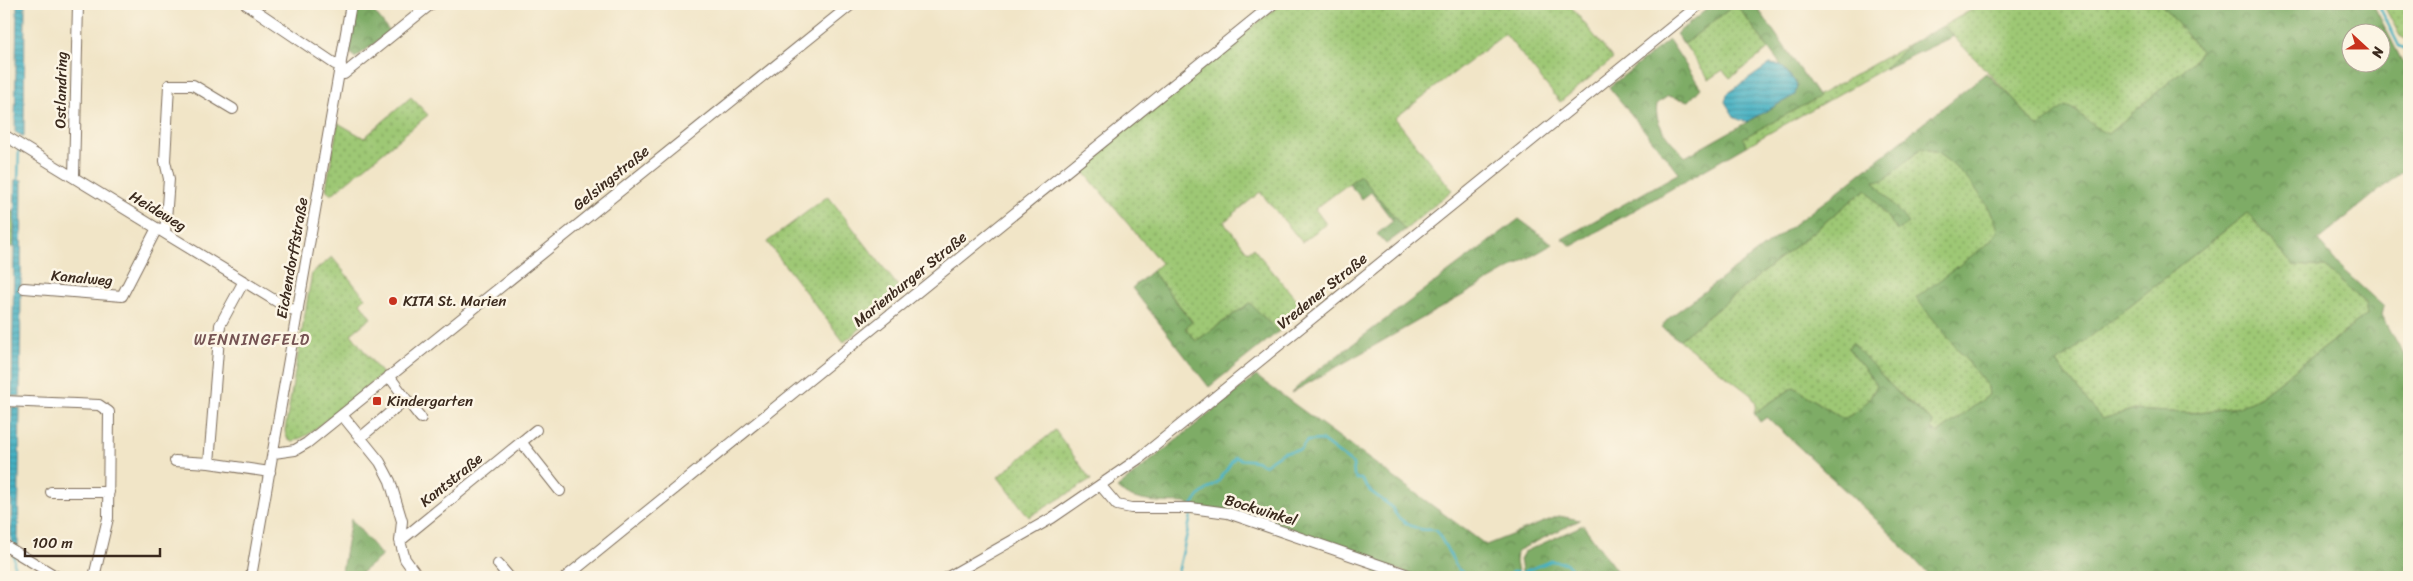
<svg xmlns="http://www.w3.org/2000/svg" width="2413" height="581" font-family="Sriracha,sans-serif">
<defs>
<pattern id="green-dots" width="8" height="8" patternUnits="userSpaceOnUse" patternTransform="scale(1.25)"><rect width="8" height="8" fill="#9ec875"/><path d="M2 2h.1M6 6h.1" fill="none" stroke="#82a35f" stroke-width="1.8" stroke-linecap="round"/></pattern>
<pattern id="forest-crowns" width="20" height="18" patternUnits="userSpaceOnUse" patternTransform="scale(1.25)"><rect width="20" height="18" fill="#7eac66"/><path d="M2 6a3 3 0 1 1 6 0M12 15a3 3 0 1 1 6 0" fill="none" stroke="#688c53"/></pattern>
<pattern id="water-rules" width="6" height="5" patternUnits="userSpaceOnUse" patternTransform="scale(1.25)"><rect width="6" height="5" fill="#44b0c2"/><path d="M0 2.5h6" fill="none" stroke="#3a8f9d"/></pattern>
</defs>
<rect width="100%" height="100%" fill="#fcf5e5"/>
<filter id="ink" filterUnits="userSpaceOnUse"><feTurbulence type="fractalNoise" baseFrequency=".02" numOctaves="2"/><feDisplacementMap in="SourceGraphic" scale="10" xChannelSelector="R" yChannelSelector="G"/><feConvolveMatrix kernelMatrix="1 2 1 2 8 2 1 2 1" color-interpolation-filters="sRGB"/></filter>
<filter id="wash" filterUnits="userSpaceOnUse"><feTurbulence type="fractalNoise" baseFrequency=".0096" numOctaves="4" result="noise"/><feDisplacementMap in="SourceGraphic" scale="20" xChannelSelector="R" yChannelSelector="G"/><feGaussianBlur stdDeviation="1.12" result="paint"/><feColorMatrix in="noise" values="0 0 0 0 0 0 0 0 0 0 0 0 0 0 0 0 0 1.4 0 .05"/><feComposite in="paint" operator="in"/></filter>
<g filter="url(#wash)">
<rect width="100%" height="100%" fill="#f1e5c7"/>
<path fill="url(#green-dots)" stroke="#6c794a" d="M1281 4H1569L1613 59 1560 102 1505 34 1395 118 1452 190 1405 230 1360 175 1315 209 1326 224 1302 242 1260 192 1224 222 1248 252 1253 248 1305 310 1278 332 1250 303 1196 341 1185 327 1192 321 1152 271 1161 263 1079 166Z
M1736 4 1769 49 1730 78 1723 70 1709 79 1684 44Z
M1982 4H2161L2201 51 2195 60 2108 134 2095 129 2075 109 2039 127 2032 122 2014 99 1943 26Z
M2383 4H2409V41L2400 36Z
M1911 43 1882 70 1746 146 1743 138Z
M411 97 428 115 331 195 326 189 338 123 364 138Z
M1922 148C1928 150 1935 151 1940 155 1961 168 1994 206 1998 231L1990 242 1917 298 1988 387 1989 395 1938 433 1931 430 1932 422 1848 348 1877 385C1868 403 1861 411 1843 419L1794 387 1754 413 1756 404 1751 395 1679 340 1866 189 1898 231 1907 223 1873 181 1885 179Z
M828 196 904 294 844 342 767 242Z
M4 210 14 212V247L4 246Z
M2247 213 2293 265 2325 267 2365 303 2367 315 2260 396 2239 407 2191 413 2131 410 2102 420 2057 363Z
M332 257 365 298 360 303 371 318 351 334 382 374 309 434 293 442 286 437 285 430 312 273Z
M1055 430 1091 480 1029 517 998 477Z
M1376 567 1405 577H1373Z"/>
<path fill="url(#forest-crowns)" stroke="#5c6b42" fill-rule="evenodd" d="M357 4H368L390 32 355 58 349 51Z
M1713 4H1736L1684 44 1676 34Z
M1736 4H1755L1819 97 1743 138 1746 146 1572 246 1562 239 1679 173 1609 87 1669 40 1701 88 1689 101 1668 96 1657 104C1653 126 1672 141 1685 157L1795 95 1797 84 1781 65Z
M2161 4H2373L2409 75V166L2318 240 2342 269 2384 307 2382 315 2409 364V577H1931L1884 527 1767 417 1760 422 1754 413 1794 387 1843 419C1860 411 1869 403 1877 385L1848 348 1852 343 1899 394 1933 422 1931 430 1938 433 1989 395 1988 387 1916 298 1990 242 1998 231C1994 206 1961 169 1940 155 1935 151 1928 150 1922 148L1884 180 1874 181 1908 223 1898 231 1866 189 1679 340 1661 327 1670 317 1832 196 1986 73 2014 99 2032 122 2039 127 2065 106C2083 111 2089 127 2108 134L2195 60 2201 51ZM2350 32H2380V62H2350ZM2247 213 2293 265 2325 267 2365 303 2367 315 2260 396 2239 407 2191 413 2131 410 2102 419 2057 363Z
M1943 26 1954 36 1882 70 1911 43Z
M1360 175 1405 230 1386 244 1377 234 1393 221 1371 192 1362 199 1349 184Z
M1519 219 1553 244 1291 393 1305 380Z
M1152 271 1192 322 1185 328 1196 341 1250 303 1278 332 1209 387 1132 288Z
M1256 376 1486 545 1559 516 1580 520 1517 551 1516 562 1519 577H1421L1184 503C1162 502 1134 504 1117 488Z
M351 519 382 556 356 577H341Z
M1583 525 1621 577H1523L1520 559 1524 552Z"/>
<path fill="url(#water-rules)" stroke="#406d70" d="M17 4H25L24 137 15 132Z
M1770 64 1781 65 1797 84 1795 95 1746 122 1735 118 1725 102 1727 94Z
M15 180H22L20 396H12Z
M12 407 20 408 18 547 11 542Z"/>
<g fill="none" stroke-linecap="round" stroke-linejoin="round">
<path stroke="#44b0c2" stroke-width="2.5" d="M2378 4 2399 46 2409 50
M18 182 19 148
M1192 505 1201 494 1218 482 1235 457C1243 463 1251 456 1264 465L1283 452 1300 450 1307 441 1321 440 1353 464 1354 476 1357 479H1361L1370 491 1392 507C1395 518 1409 526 1420 529 1426 531 1431 528 1437 531L1458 569 1468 577
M1523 572 1551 561 1566 563 1579 577
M14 577V555
M1177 577 1192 512
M1508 577 1512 572H1517"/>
</g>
</g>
<g filter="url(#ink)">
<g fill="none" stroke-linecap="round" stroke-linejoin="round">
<g stroke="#7b6b59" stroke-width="12">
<path id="minor" d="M246 4 335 64 341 65
M339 73 344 74 431 4
M4 135 289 309 298 310
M74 177 78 4
M165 233 169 179 165 161 169 85H193L233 109
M244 281 220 325 209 463 270 472
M24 288 122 296 157 228
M406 399 421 418
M4 401 99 405 109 412 108 518 94 577
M342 415 380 462 390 481 402 521 400 541 405 559 418 577
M360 438 406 399 389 376
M522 443 560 491
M274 453 295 450 307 443 852 4
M175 461 209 463
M1101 486 1117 505 1131 508H1191L1228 513 1414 577
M51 492H109
M400 541 536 430
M4 545 57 577
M498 564 509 577
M251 577 351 4
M566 577 1273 4
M948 577 1052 518 1141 457 1700 4"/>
</g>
<use href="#minor" stroke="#fff" stroke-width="10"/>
</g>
</g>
<g fill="#c8321e" stroke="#fcf5e5" stroke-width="2">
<circle cx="393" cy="301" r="5"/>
<rect x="372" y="396" width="10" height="10" rx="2.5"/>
</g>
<g text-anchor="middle" stroke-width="5" stroke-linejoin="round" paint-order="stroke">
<g font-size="15" fill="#3b2a1e" stroke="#fcf5e5">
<text transform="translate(61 90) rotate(-89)" y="5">Ostlandring</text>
<text transform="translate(611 178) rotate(-39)" y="5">Gelsingstraße</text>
<text transform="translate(158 211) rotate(31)" y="5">Heideweg</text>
<text transform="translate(292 258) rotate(-80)" y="5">Eichendorffstraße</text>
<text transform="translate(82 278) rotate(5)" y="5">Kanalweg</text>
<text transform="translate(910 279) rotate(-39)" y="5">Marienburger Straße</text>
<text transform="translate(1322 291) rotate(-39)" y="5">Vredener Straße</text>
<text transform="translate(451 480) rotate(-39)" y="5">Kantstraße</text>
<text transform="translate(1261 510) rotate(17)" y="5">Bockwinkel</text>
</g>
<g font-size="15" fill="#3b2a1e" stroke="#fcf5e5" text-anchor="start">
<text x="403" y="306">KITA St. Marien</text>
<text x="387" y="406">Kindergarten</text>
</g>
<g font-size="16" letter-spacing="1" fill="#755353" stroke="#fcf5e5">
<text x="252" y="345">WENNINGFELD</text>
</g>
</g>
<rect width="2413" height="581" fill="none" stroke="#fcf5e5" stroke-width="20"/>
<g transform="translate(2366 48) rotate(111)"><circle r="24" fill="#fcf5e5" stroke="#afa495"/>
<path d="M0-4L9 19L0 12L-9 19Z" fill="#c8321e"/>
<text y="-8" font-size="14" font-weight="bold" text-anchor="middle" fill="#3b2a1e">N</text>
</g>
<path d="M25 548v8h135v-8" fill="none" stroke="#3b2a1e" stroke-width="2.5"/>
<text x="32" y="548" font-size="15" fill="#3b2a1e" stroke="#fcf5e5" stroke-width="4" paint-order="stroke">100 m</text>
</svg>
